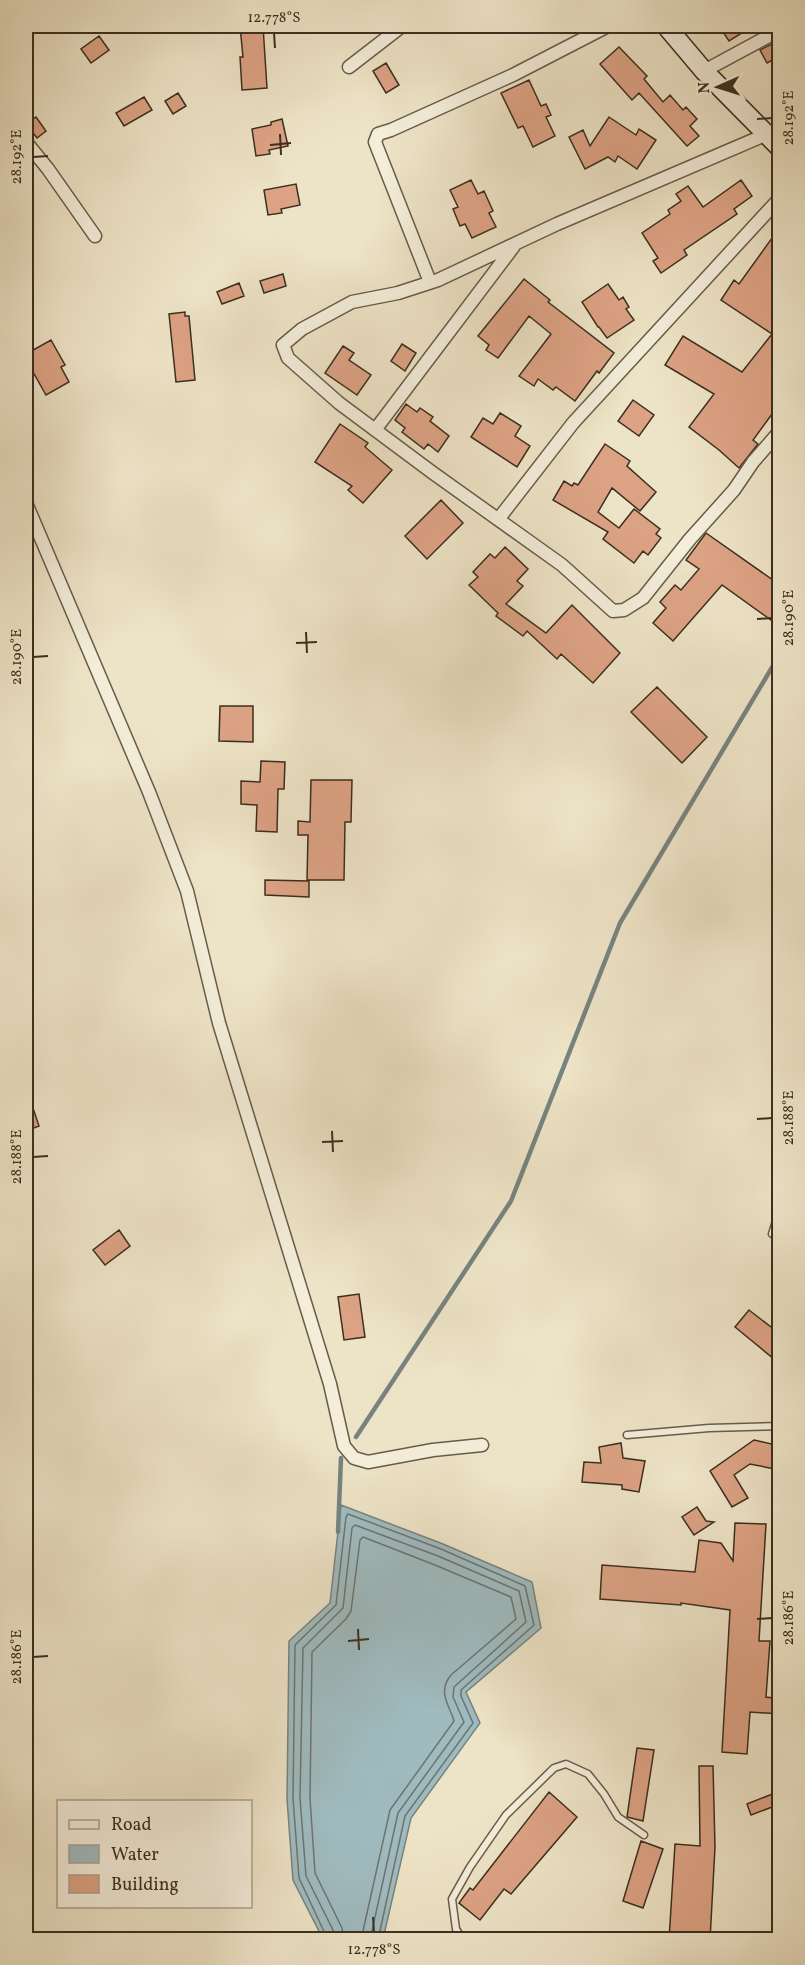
<svg xmlns="http://www.w3.org/2000/svg" width="805" height="1965" font-family="Vollkorn,serif">
<rect width="100%" height="100%" fill="#ede3c6"/>
<filter id="stains"><feTurbulence type="fractalNoise" baseFrequency=".00333" numOctaves="4"/><feColorMatrix values="0 0 0 0 .2 0 0 0 0 .09 0 0 0 0 .02 0 0 0 .5 -.17"/></filter>
<radialGradient id="worn" r=".72"><stop offset=".6" stop-color="#630" stop-opacity="0"/><stop offset="1" stop-color="#630" stop-opacity=".3"/></radialGradient>
<path fill="#9fbbc0" stroke="#77837f" stroke-width="1.5" d="M341 1505 443 1544 532 1582 541 1628 466 1692 480 1723 411 1818 383 1939H323L293 1880 287 1799 289 1641 330 1603Z"/>
<g fill="none" stroke-linecap="round" stroke-linejoin="round">
<path stroke="#6d756f" stroke-width="1.5" d="M328 1940 299 1878 293 1798 295 1645 336 1605 346 1517 348 1514 441 1549 525 1586 534 1625 461 1690V1696L473 1723 405 1816 378 1940
M335 1940 334 1932 306 1876 300 1798 303 1648 343 1608 352 1528 355 1525 438 1556 519 1591 526 1622 454 1687 453 1697 464 1722 398 1813 370 1940
M344 1940 342 1928 315 1873 310 1798 312 1652 346 1619 351 1611 360 1540 363 1537 435 1565 511 1597 516 1619 451 1675C437 1692 449 1704 454 1721L390 1810 361 1940"/>
<path stroke="#77837f" stroke-width="4.5" d="M356 1437 511 1201 620 923 780 654
M338 1532 341 1458"/>
</g>
<path fill="#dca284" stroke="#3b2f1e" stroke-width="1.5" d="M240 26H263L267 88 242 90 240 57H243Z
M719 26H753L729 41Z
M99 36 109 50 91 63 81 49Z
M774 43 780 56 767 63 760 50Z
M619 47 647 76 644 79 663 102 670 95 683 110 686 107 697 119 690 126 699 136 687 146 639 93 632 100 600 64Z
M386 63 399 85 386 93 373 71Z
M529 80 541 106 546 104 551 115 546 117 555 136 533 147 523 126 518 128 501 93Z
M178 93 186 106 173 114 165 101Z
M144 97 152 110 124 126 116 113Z
M36 117 46 131 37 138 26 124Z
M609 117 636 135 639 129 656 140 637 169 618 156 615 162 608 157 585 169 569 137 583 130 590 146Z
M282 119 288 146 269 150 270 154 256 156 252 129 271 125V122Z
M471 180 478 194 484 191 493 211 489 213 496 227 472 238 465 224 460 226 453 209 458 207 450 190Z
M741 180 752 196 734 209 737 214 684 250 687 255 661 273 653 261 658 258 642 233 670 214 668 210 681 201 676 194 688 186 703 207Z
M296 184 300 205 281 209 282 213 268 215 264 190Z
M780 227V403L753 440 758 444 739 468 719 450 689 427 714 394 665 365 683 336 742 372 772 334 721 300 734 280 739 284Z
M283 274 286 286 264 293 260 281Z
M524 279 550 300 548 302 614 353 599 373 597 371 575 401 556 387 553 390 538 379 534 386 519 376 551 334 529 316 498 358 486 350 489 345 478 336Z
M239 283 244 296 222 304 217 292Z
M608 284 619 300 623 297 629 307 626 309 634 320 607 338 599 327H598L582 302Z
M185 312V316H189L195 380 176 382 169 314Z
M51 340 65 365 61 367 69 382 46 395 33 372 30 374 26 367V354Z
M402 344 416 353 405 371 391 361Z
M343 346 354 353 349 360 371 375 357 395 325 373Z
M633 400 654 415 639 436 618 421Z
M406 404 417 412 420 408 433 417 430 421 449 436 438 452 428 444 424 449 402 432 405 428 395 420Z
M500 413 521 426 515 436 530 446 517 467 471 437 483 418 493 424Z
M340 424 368 443 365 447 392 470 363 503 348 490 352 486 315 462Z
M605 444 630 461 627 466 656 492 640 511 612 488 598 512 619 528 634 509 660 529 656 534 661 538 648 555 643 551 634 563 603 539 608 532 553 500 564 481 572 486 574 483 578 485Z
M441 500 463 523 427 559 405 536Z
M706 533 780 585V617L775 623 722 585 673 641 653 623 666 608 660 602 675 585 681 590 699 569 686 560Z
M505 547 528 569 517 581 523 586 506 604 546 633 572 605 620 653 593 683 561 654 557 659 527 631 523 636 496 616 498 613 469 585 478 577 473 572 490 554 495 558Z
M657 687 707 737 682 763 631 712Z
M220 706H253V742L219 741Z
M261 761 285 762 284 789H278L277 832 256 831 257 805 241 804V781L260 782Z
M311 780H352L351 822H345L344 880H307L308 835H298V821L310 822Z
M265 880 309 881V897L265 895Z
M28 1093 39 1126 26 1131V1094Z
M119 1230 130 1246 105 1265 93 1250Z
M359 1294 365 1337 344 1340 338 1297Z
M749 1310 780 1334V1364L735 1327Z
M754 1440 780 1446V1470L750 1464 734 1475 748 1498 732 1507 710 1471Z
M621 1443 623 1458 645 1461 639 1492 622 1489V1485L582 1482 584 1462 601 1463 599 1447Z
M697 1507 706 1521 714 1522 694 1535 682 1517Z
M735 1523 766 1524 759 1641H770L766 1697 780 1699V1714L750 1712 747 1754 722 1752 730 1610 681 1603V1605L600 1599 602 1565 695 1572 699 1540 721 1543 733 1561Z
M637 1748 654 1750 643 1821 627 1817Z
M699 1766H713L715 1847 710 1940H669L675 1844 700 1846Z
M780 1791V1804L751 1815 747 1804Z
M549 1792 577 1817 511 1894 504 1889 480 1920 459 1903 470 1888 473 1890Z
M641 1841 663 1849 643 1908 623 1901Z"/>
<g fill="none" stroke-linecap="round" stroke-linejoin="round">
<g stroke="#685c48" stroke-width="9">
<path id="lane" d="M772 1234 780 1208
M627 1435 709 1428 780 1426
M463 1940 456 1929 452 1899 470 1867 506 1815 554 1768 566 1764 588 1774 604 1794 618 1817 644 1835"/>
</g>
<g stroke="#685c48" stroke-width="15">
<path id="street" d="M349 67 402 26
M704 71 780 30
M765 135 557 224 438 280 398 293 352 302 302 329 283 345 288 358 339 403 433 473 562 565 613 611 624 610 643 598 690 539 734 490 753 462 780 431
M26 142 48 169 95 236
M430 282 375 142 378 134 391 130 513 75 608 26
M375 430 514 246
M26 503 149 792 187 891 219 1023 330 1384 344 1446 354 1458 368 1462 433 1450 482 1445
M496 518 500 517 573 423 780 198"/>
</g>
<g stroke="#3b2f1e" stroke-width="21">
<path id="secondary" d="M666 26 704 71 780 148"/>
</g>
<use href="#lane" stroke="#f3edda" stroke-width="6"/>
<use href="#street" stroke="#f3edda" stroke-width="12"/>
<use href="#secondary" stroke="#f3edda" stroke-width="18"/>
</g>
<path fill="none" stroke="#3b2f1e" stroke-width="2" d="M274 33 275 48M757 119 772 118M280 134 281 155M270 145 291 143M33 157 48 156M757 619 772 618M306 632 307 653M296 643 317 642M33 657 48 656M757 1119 772 1118M332 1131 333 1152M322 1142 343 1141M33 1157 48 1156M757 1619 772 1618M358 1629 359 1650M348 1641 369 1639M33 1657 48 1656M373 1917 374 1932"/>
<rect width="805" height="1965" fill="none" stroke="#ede3c6" stroke-width="66"/>
<rect x="57" y="1800" width="195" height="108" fill="#f3edda" stroke="#a9a18f" stroke-width="1.5"/>
<rect x="69" y="1820" width="30" height="9" fill="#f3edda" stroke="#a9a18f" stroke-width="1.5"/>
<text x="111" y="1830" font-size="18" fill="#3b2f1e">Road</text>
<rect x="69" y="1845" width="30" height="18" fill="#9fbbc0" stroke="#a9a18f" stroke-width="1.5"/>
<text x="111" y="1860" font-size="18" fill="#3b2f1e">Water</text>
<rect x="69" y="1875" width="30" height="18" fill="#dca284" stroke="#a9a18f" stroke-width="1.5"/>
<text x="111" y="1890" font-size="18" fill="#3b2f1e">Building</text>
<g transform="translate(718 87) rotate(267)" stroke="#f3edda" stroke-width="4.5" paint-order="stroke">
<path d="M0-4.5L10 22L0 15L-10 22Z" fill="#3b2f1e"/>
<text y="-9" font-size="16" font-weight="bold" text-anchor="middle" fill="#3b2f1e">N</text>
</g>
<rect x="33" y="33" width="739" height="1899" fill="none" stroke="#3b2f1e" stroke-width="2"/>
<g font-size="15" text-anchor="middle" fill="#3b2f1e">
<text x="274" y="22">12.778°S</text>
<text transform="translate(788 118) rotate(-90)" y="5">28.192°E</text>
<text transform="translate(16 157) rotate(-90)" y="5">28.192°E</text>
<text transform="translate(788 618) rotate(-90)" y="5">28.190°E</text>
<text transform="translate(16 657) rotate(-90)" y="5">28.190°E</text>
<text transform="translate(788 1118) rotate(-90)" y="5">28.188°E</text>
<text transform="translate(16 1157) rotate(-90)" y="5">28.188°E</text>
<text transform="translate(788 1618) rotate(-90)" y="5">28.186°E</text>
<text transform="translate(16 1657) rotate(-90)" y="5">28.186°E</text>
<text x="374" y="1954">12.778°S</text>
</g>
<rect width="100%" height="100%" filter="url(#stains)"/>
<rect width="100%" height="100%" fill="url(#worn)"/>
</svg>
